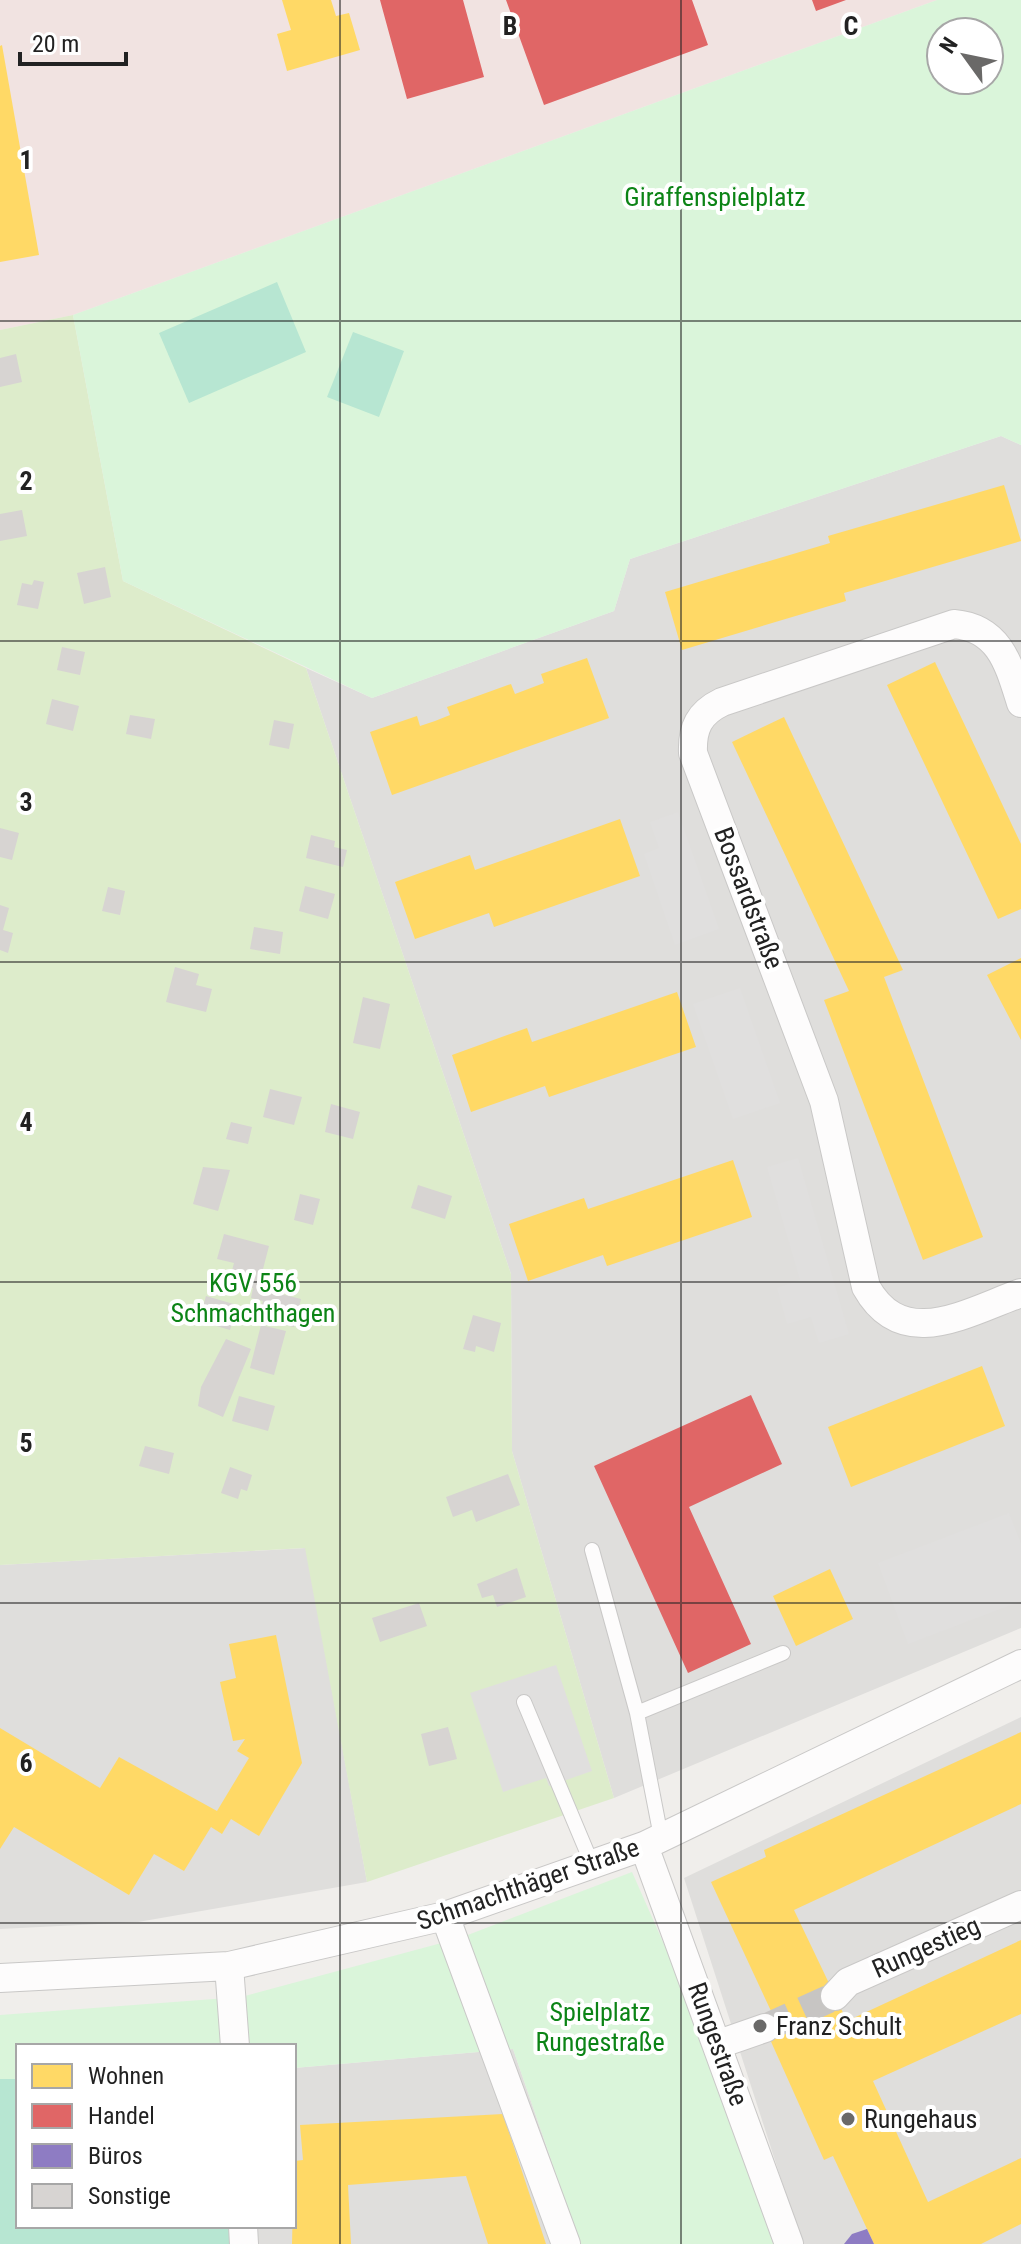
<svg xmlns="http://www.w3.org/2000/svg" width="1021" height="2244" font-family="'Roboto Condensed',sans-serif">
<rect width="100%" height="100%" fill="#f0eeeb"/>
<path fill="#dfdedc" d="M1001 436 1021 445V1628L614 1798 512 1451 511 1274 306 668 372 698 614 611 630 559Z
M306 1548 367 1882 138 1922 0 1929V1565Z
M1021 1717V2244H802L684 1878Z
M513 2049 580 2244H235L234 2226H294V2068Z"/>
<path fill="#f1e3e1" d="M0 0H937L73 315 0 330Z"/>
<path fill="#ddeccb" d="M73 315 123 581 306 668 511 1274 512 1451 614 1798 367 1882 305 1548 0 1565V330Z"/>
<path fill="#daf5da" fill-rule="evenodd" d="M937 0H1021V445L1001 436 630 559 614 611 372 698 123 581 73 315ZM941 32H989V80H941Z
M632 1872 729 2091 779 2244H580L513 2049 294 2068V2046H18V2079H0V2015L241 1997 460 1938Z"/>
<path fill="#b7e6d2" d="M277 282 306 352 189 403 159 333Z
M353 332 404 351 379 417 327 397Z
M0 2079H18V2226H234L235 2244H0Z"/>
<path fill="#e0dfde" d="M678 812 719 929 675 945 644 854 659 848 650 822Z
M740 988 780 1103 733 1119 693 1004Z
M798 1158 849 1334 819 1343 811 1317 787 1324 777 1288 800 1280 767 1167Z
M1009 1513 1021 1544V1601L908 1644 878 1563Z
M556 1665 592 1771 549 1786 546 1778 503 1792 470 1693Z"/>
<path fill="#ffd966" d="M282 0H331L336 16 349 13 360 50 287 71 277 34 291 30Z
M2 45 39 255 0 262V46Z
M1004 485 1021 541 844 593 846 601 682 650 665 592 830 543 828 536Z
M587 658 609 718 392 795 370 732 417 716 420 726 435 721 450 715 447 707 511 684 515 694 544 683 541 674Z
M935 662 1021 844V909L998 919 887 685Z
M784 717 903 970 884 977 983 1237 923 1260 824 1000 849 991 732 742Z
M620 819 640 876 494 927 489 913 415 939 395 882 470 855 475 870Z
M1021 958V1040L987 975Z
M677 992 696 1047 549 1097 545 1086 471 1112 452 1055 527 1028 532 1042Z
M733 1160 752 1217 607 1266 603 1255 528 1281 509 1224 584 1198 588 1209Z
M982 1366 1005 1426 851 1487 828 1427Z
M830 1569 853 1619 796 1646 773 1596Z
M276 1635 302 1763 259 1836 231 1819 222 1834 211 1827 184 1871 154 1854 129 1895 14 1827 0 1849V1728L100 1788 119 1757 217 1811 249 1758 237 1751 245 1739 233 1741 220 1682 236 1678 229 1644Z
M1021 1732V1804L794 1910 847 2021 1021 1940V2014L873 2081 928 2202 1021 2158V2224L981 2244H874L833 2156 824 2160 760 2017 771 2011 711 1882 766 1857 764 1850Z
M503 2114 546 2244H488L466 2176 348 2185 351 2244H292L294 2161 303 2160 300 2125Z"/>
<path fill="#e06666" d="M380 0H463L484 77 407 99Z
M506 0H692L708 45 544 105Z
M812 0H846L816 11Z
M751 1395 782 1464 689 1507 751 1644 688 1673 594 1466Z"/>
<path fill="#8e7cc3" d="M867 2229 874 2244H844L852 2234Z"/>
<path fill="#d7d4d2" d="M16 354 22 382 0 387V358Z
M22 510 27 536 0 541V514Z
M105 567 111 597 84 604 77 573Z
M34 580 44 582 38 609 17 605 22 583 32 585Z
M62 647 85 652 80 675 57 670Z
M52 699 79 706 73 731 46 724Z
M130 715 155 719 151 739 126 734Z
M274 720 294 724 289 749 269 745Z
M0 828 19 833 12 860 0 857Z
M311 835 335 841 334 847 347 850 343 867 306 858Z
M305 886 335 894 328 919 299 911Z
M108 887 125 891 120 915 102 911Z
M0 905 9 908 3 930 13 933 8 953 0 950Z
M254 927 283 932 280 954 250 949Z
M175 967 199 974 196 985 212 989 206 1012 166 1002Z
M363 997 390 1004 380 1049 353 1043Z
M270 1089 302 1097 294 1125 263 1117Z
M331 1104 360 1112 353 1139 325 1132Z
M231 1122 252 1127 248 1144 226 1139Z
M203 1167 230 1170 218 1211 193 1204Z
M418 1185 452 1196 445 1219 411 1208Z
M300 1194 320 1199 313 1225 294 1220Z
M224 1234 269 1246 262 1273 269 1275 265 1290 301 1299 294 1327 258 1318 263 1301 251 1298 253 1288 229 1282 234 1263 217 1259Z
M206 1296 237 1305 230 1330 199 1321Z
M473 1315 501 1323 494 1352 476 1346 475 1352 463 1349Z
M261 1325 286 1331 274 1375 250 1368Z
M226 1339 251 1349 223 1417 198 1406 201 1387Z
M239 1396 275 1406 268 1431 232 1421Z
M145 1446 174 1453 169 1474 139 1466Z
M230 1467 252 1475 247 1491 241 1489 238 1499 221 1493Z
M508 1474 520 1505 476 1522 472 1510 453 1517 446 1497Z
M517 1568 526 1597 497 1607 493 1595 482 1598 477 1584Z
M419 1603 427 1626 380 1642 372 1618Z
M448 1727 457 1759 429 1766 421 1734Z"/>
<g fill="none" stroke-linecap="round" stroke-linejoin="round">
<path stroke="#c7c5c3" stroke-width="28" stroke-dasharray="28 14" stroke-linecap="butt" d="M765 2028 835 1996"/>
<g stroke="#c9c8c7" stroke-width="16">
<path id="service" d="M592 1550 637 1713 661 1837
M524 1702 592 1864
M637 1713 783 1653"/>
</g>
<g stroke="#c9c8c7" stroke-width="30">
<path id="minor" d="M1021 703C1009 665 1000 628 954 624L722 702C699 713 692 728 693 753L824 1101 866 1287C903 1353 967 1312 1021 1293
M644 1846 789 2244
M445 1916 566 2244
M229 1966 235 2046
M0 1978 229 1966 445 1916 644 1846 1021 1664
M835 1996 848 1982 1021 1905
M719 2044 765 2028
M243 2226 244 2244"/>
</g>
<use href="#service" stroke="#fdfcfc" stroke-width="14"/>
<use href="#minor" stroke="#fdfcfc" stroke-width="28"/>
</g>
<path fill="none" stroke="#222" stroke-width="2" stroke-opacity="0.55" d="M340 0V2244M681 0V2244M0 321H1021M0 641H1021M0 962H1021M0 1282H1021M0 1603H1021M0 1923H1021"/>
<g fill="#6a6968" stroke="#fff" stroke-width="3">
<circle cx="760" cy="2026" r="8"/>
<circle cx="848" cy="2119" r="8"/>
</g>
<g text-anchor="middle" stroke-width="8" stroke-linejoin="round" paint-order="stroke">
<g font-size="26" fill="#0c8416" stroke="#fff">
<text x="715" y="206">Giraffenspielplatz</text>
<text x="253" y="1292">KGV 556<tspan x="253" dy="30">Schmachthagen</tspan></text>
<text x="600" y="2021">Spielplatz<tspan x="600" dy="30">Rungestraße</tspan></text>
</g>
<g font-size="26" fill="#222" stroke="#fff">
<text transform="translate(749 898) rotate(69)" y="9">Bossardstraße</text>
<text transform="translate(528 1884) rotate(-19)" y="9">Schmachthäger Straße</text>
<text transform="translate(926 1947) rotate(-24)" y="9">Rungestieg</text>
<text transform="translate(718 2044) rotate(70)" y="9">Rungestraße</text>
</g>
<g font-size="26" fill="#222" stroke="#fff" text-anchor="start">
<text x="776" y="2035">Franz Schult</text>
<text x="864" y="2128">Rungehaus</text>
</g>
</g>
<g font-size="26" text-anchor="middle" font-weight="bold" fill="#222" stroke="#fff" stroke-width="8" stroke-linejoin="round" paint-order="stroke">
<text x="510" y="35">B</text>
<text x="851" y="35">C</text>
<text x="26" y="169">1</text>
<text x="26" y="490">2</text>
<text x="26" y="811">3</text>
<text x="26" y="1131">4</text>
<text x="26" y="1452">5</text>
<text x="26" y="1772">6</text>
</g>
<rect x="16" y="2044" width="280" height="184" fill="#ffffff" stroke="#a7a7a7" stroke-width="2"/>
<rect x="32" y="2064" width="40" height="24" fill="#ffd966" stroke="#a7a7a7" stroke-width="2"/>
<text x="88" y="2084" font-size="24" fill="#222222">Wohnen</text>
<rect x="32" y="2104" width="40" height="24" fill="#e06666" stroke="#a7a7a7" stroke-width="2"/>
<text x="88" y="2124" font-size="24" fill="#222222">Handel</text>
<rect x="32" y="2144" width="40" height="24" fill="#8e7cc3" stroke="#a7a7a7" stroke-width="2"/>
<text x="88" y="2164" font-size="24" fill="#222222">Büros</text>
<rect x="32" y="2184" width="40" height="24" fill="#d7d4d2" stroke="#a7a7a7" stroke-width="2"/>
<text x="88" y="2204" font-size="24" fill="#222222">Sonstige</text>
<g transform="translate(965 56) rotate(303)"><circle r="38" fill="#ffffff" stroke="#a7a7a7" stroke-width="2"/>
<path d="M0-6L14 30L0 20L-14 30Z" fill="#6a6968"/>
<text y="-12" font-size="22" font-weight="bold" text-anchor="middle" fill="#222222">N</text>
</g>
<path d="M20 52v12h106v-12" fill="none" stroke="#222222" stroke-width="4"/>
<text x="32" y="52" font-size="24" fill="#222222" stroke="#ffffff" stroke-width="6" paint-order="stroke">20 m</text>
</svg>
